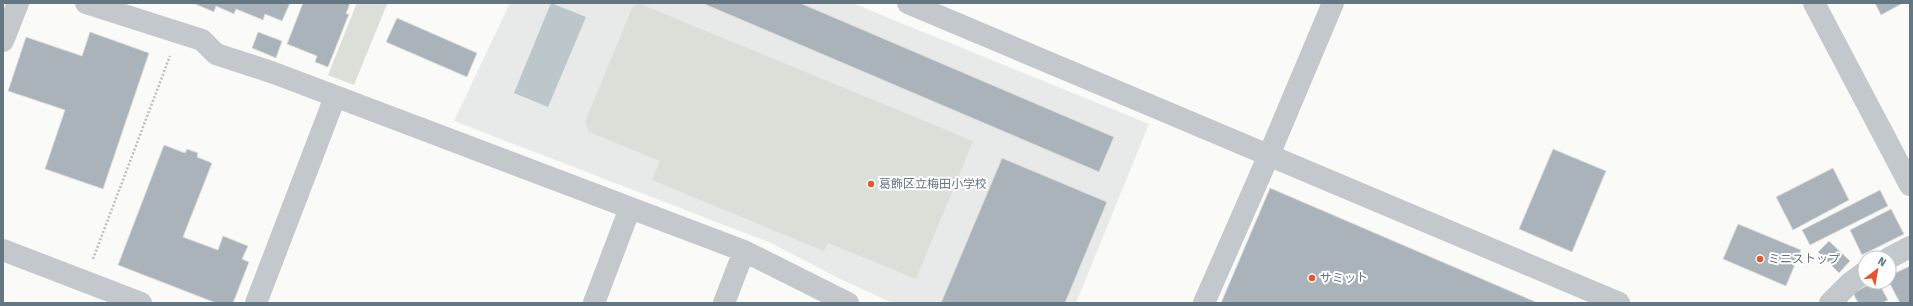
<svg xmlns="http://www.w3.org/2000/svg" width="1913" height="306" font-family="'Fira Sans','Noto Sans JP',sans-serif">
<rect width="100%" height="100%" fill="#fafaf8"/>
<path fill="#e8e9e9" d="M510 3H852L1149 124 1076 303H893L842 280 771 243 454 121Z"/>
<path fill="#dadfd7" d="M357 3 387 4 354 85 328 75Z
M638 3 973 141 916 279 828 243 824 251 652 180 660 161 589 132 585 122 633 6Z"/>
<path fill="#bbc7cb" d="M551 3 586 17 548 107 514 93Z"/>
<path fill="#aab3b9" stroke="#dcdcda" d="M193 3H290L282 21 265 14 263 20 236 9 234 14 216 6 214 12Z
M303 3H350L346 14H349L328 67 315 62 317 56 287 44Z
M702 3H800L1114 137 1099 172Z
M1875 3H1903L1881 15Z
M397 18 477 53 467 77 386 42Z
M90 32 149 53 103 189 45 169 65 110 8 91 26 37 82 56Z
M258 32 282 41 276 58 252 48Z
M164 145 185 153 187 149 198 153 197 157 212 163 183 237 218 250 223 236 248 246 242 259 249 262 233 303H216L118 265Z
M1553 149 1606 171 1572 252 1519 229Z
M1002 158 1107 202 1065 303H941Z
M1833 168 1849 200 1793 230 1776 197Z
M1270 188 1538 303H1221Z
M1880 190 1888 206 1810 245 1802 230Z
M1891 209 1904 234 1862 255 1850 230Z
M1738 224 1801 250 1786 286 1723 259Z
M1829 241 1850 261 1839 273 1818 252Z
M1910 266V303H1900L1889 282V276Z
M1874 282H1878L1888 300 1882 303H1858L1853 293Z"/>
<g fill="none" stroke-linecap="round" stroke-linejoin="round">
<path stroke="#bbbfc2" stroke-width="2.5" stroke-dasharray="2 2" stroke-linecap="butt" d="M93 259 170 56"/>
<path stroke="#c3c8cc" stroke-width="22" d="M86 3 202 40 216 54 274 73 744 251 848 303
M3 41 18 3
M1269 155 1333 3
M3 250 141 303
M1889 258 1910 247
M256 303 335 97
M594 303 630 208
M724 303 744 251
M1830 303 1850 283 1865 272"/>
<path stroke="#c3c8cc" stroke-width="22" d="M908 3 1619 303
M1814 3 1910 185
M1204 303 1269 155"/>
</g>
<g fill="#e4572e" stroke="#fff" stroke-width="1.5">
<circle cx="871" cy="184" r="4"/>
<circle cx="1760" cy="259" r="4"/>
<circle cx="1312" cy="278" r="4"/>
</g>
<g text-anchor="middle" stroke-width="4" stroke-linejoin="round" paint-order="stroke">
<g font-size="12" fill="#657683" stroke="#fff" text-anchor="start">
<text x="879" y="188">葛飾区立梅田小学校</text>
<text x="1768" y="263">ミニストップ</text>
<text x="1320" y="282">サミット</text>
</g>
</g>
<rect width="1913" height="306" fill="none" stroke="#657683" stroke-width="8"/>
<g transform="translate(1877 270) rotate(31)"><circle r="19" fill="#ffffff" stroke="#c1c8cd"/>
<path d="M0-3L7 15L0 10L-7 15Z" fill="#e4572e"/>
<text y="-6" font-size="11" font-weight="bold" text-anchor="middle" fill="#657683">N</text>
</g>
</svg>
